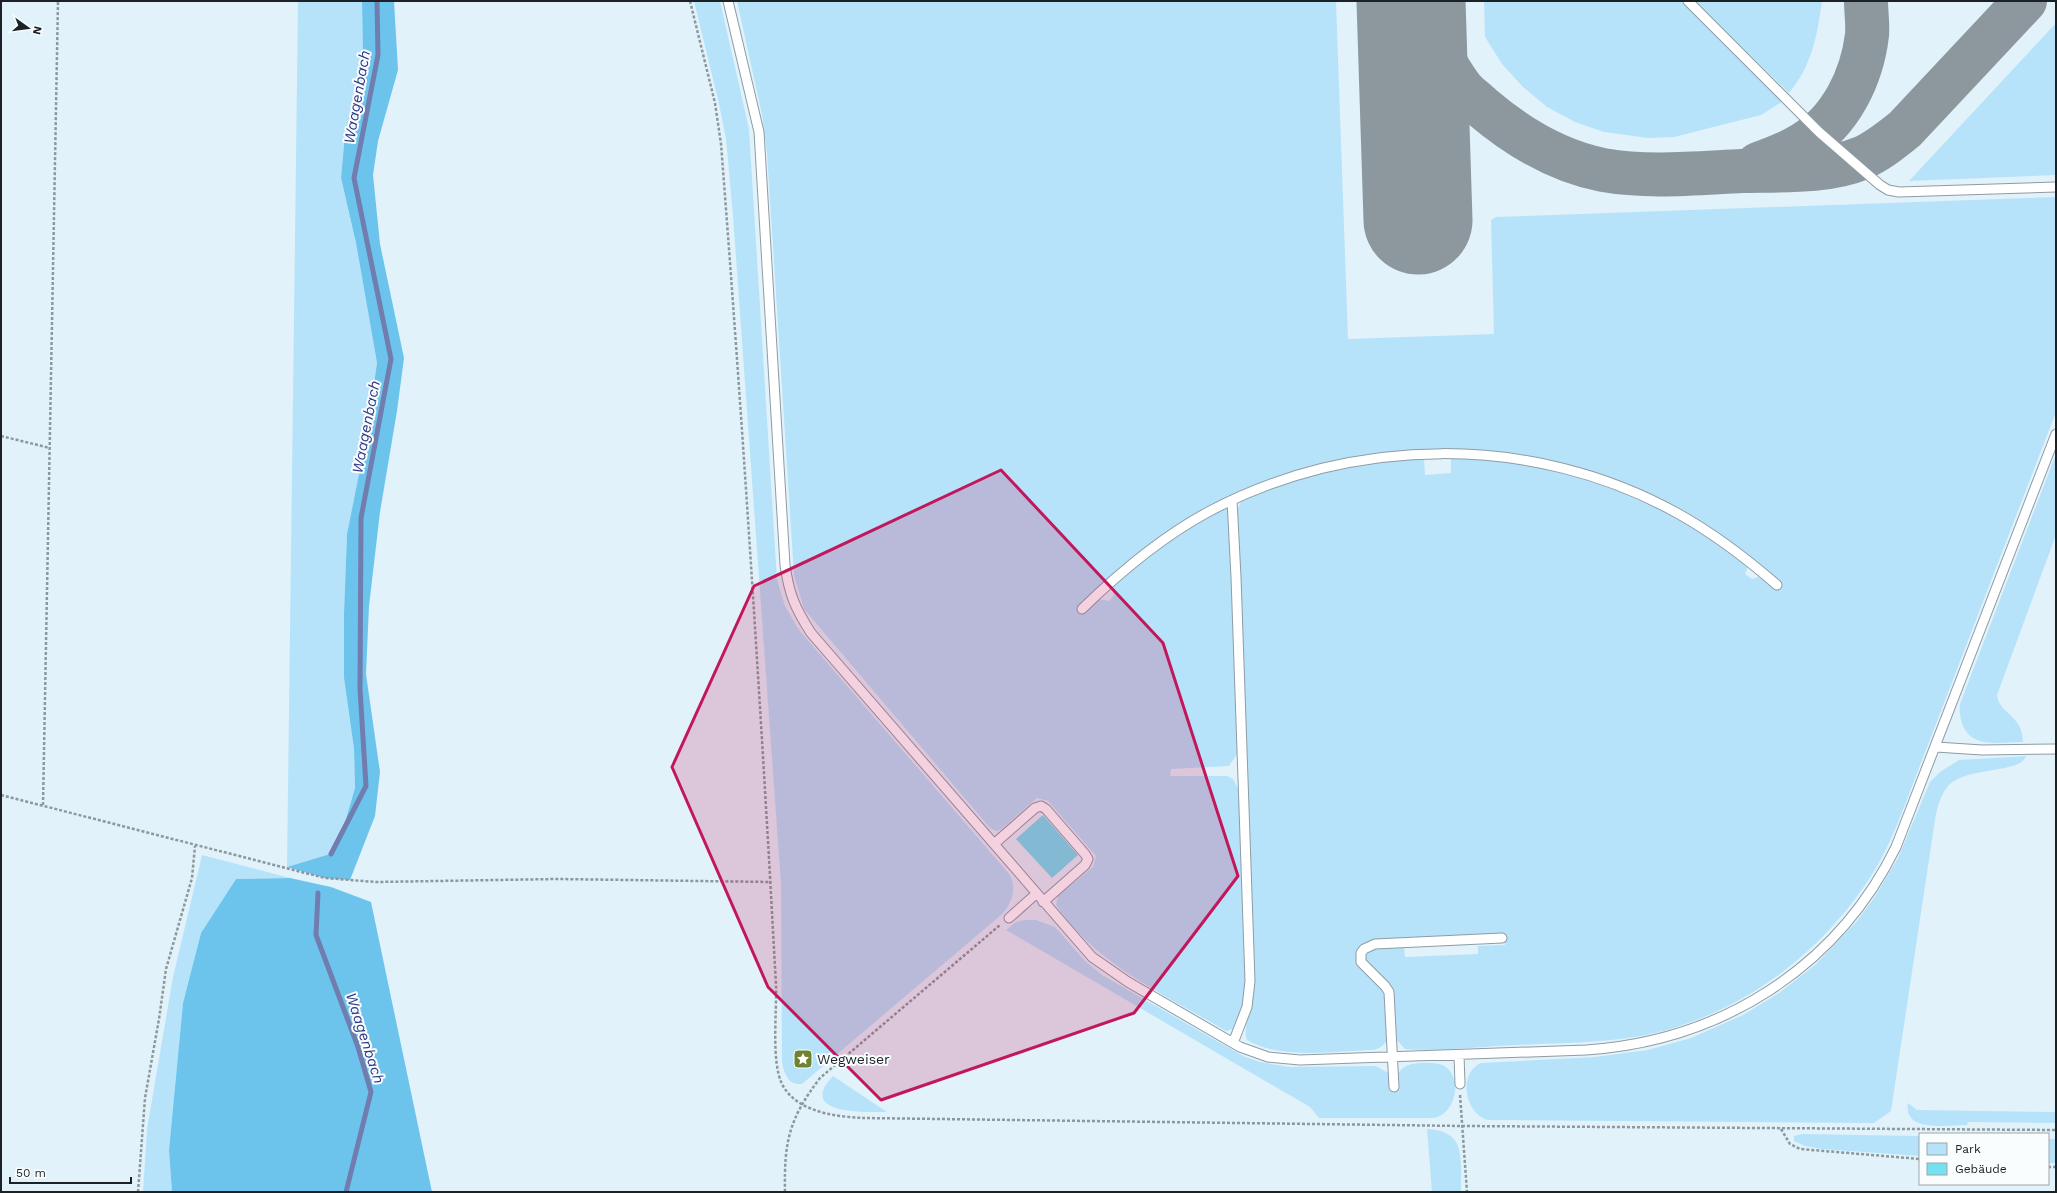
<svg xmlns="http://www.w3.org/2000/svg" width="2057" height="1193" font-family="'Work Sans',sans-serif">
<rect width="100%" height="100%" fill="#e2f2fa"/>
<path fill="#b7e3fa" d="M298 1H362L363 59 345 134 341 178 356 243 377 363 366 439 347 534 344 613V678L354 749 355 788 345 822 330 854 287 867Z
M694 1H720L749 129 777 580 785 606 799 630 1010 875C1017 889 1012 904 1001 915L802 1084C788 1085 785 1075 782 1063L781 884 733 216 726 139 719 104Z
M737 1H1336L1348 339 1494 334 1491 220 1496 217 2056 197V412L1899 820C1893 834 1887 848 1880 861 1830 949 1741 1017 1641 1036 1600 1043 1558 1043 1517 1045 1482 1046 1440 1052 1405 1049L1396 1039 1392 988 1365 962C1364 955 1365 951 1371 948L1404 947 1405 957 1478 954V946L1505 945 1504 935 1375 940C1369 941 1363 943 1360 949 1349 968 1376 978 1383 992 1387 999 1389 1035 1386 1042 1383 1046 1378 1049 1373 1050 1336 1051 1280 1060 1247 1040 1242 1026 1253 1005 1254 989L1237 511 1241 501C1251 494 1264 491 1275 487 1323 469 1373 461 1424 457L1425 475 1451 473V458C1542 453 1644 493 1718 543 1725 547 1745 559 1747 565 1748 568 1746 571 1745 574L1752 579 1760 576 1777 589 1781 585C1749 556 1715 529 1677 509 1532 432 1349 431 1205 510 1158 536 1117 571 1078 608L1083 612 1098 599 1109 601 1114 595 1112 590C1116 568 1203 519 1225 508L1228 509 1232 552 1238 753 1229 766 1171 769 1170 776H1227L1233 779 1239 790 1246 985C1246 999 1244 1018 1233 1029L1226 1031C1166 995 1096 965 1056 905L1058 896 1093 867 1096 856 1048 801 1037 798 1000 830 996 831 990 828 804 609 794 575 767 153 762 115Z
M1484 1H1683L1704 24 1783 101 1761 115 1674 137 1648 138 1604 132 1575 122 1547 107 1523 87 1502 64 1485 37Z
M1695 1H1822C1817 37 1812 65 1789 93Z
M2056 23V175L1909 181Z
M2056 454V535L1997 695C1999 714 2023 715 2023 742 2002 742 1973 749 1963 726 1960 718 1959 712 1960 704Z
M2026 756C2021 774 1966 766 1948 786 1940 796 1937 808 1935 820L1891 1111 1874 1123 1488 1120C1464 1113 1458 1073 1481 1063L1595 1057 1648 1050 1691 1038 1743 1015 1779 993 1815 965 1857 921 1874 898 1898 858 1930 782 1940 772 1959 760Z
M202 855 290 878 236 879 201 933 183 1003 169 1150 172 1192H143L147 1129 173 977Z
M1025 920H1036L1055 927 1085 961 1102 975 1243 1056 1260 1062 1289 1067 1376 1066 1397 1078C1398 1072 1401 1069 1406 1066 1414 1062 1438 1061 1446 1067 1463 1080 1455 1115 1433 1118H1319L1310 1107 1006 930 1016 922Z
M833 1076 887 1112C866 1112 796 1115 833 1076Z
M1908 1103 1917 1110 2056 1112V1123L1968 1122 1967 1125C1947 1125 1903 1133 1908 1103Z
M1427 1129C1468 1131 1460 1160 1461 1192H1432Z
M1802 1134 1920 1136V1156L1822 1149 1805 1146 1794 1141V1136Z
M2048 1139H2056V1163H2048Z"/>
<path fill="#6cc4ed" d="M362 1H394L398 70 378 141 373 175 380 244 404 358 397 411 380 512 369 606 366 674 380 772 375 816 350 880 325 878 287 867 330 854 345 822 355 788 354 749 344 678V613L347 534 366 439 377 363 356 243 341 178 345 134 363 59Z
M290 878 331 887 371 902 432 1192H172L169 1150 183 1003 201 933 236 879Z"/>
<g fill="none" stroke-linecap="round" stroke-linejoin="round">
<path stroke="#707dae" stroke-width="5" d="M331 854 366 786 360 689 361 518 391 359 354 178 378 55 377 1
M318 893 316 935 358 1047 371 1092 346 1192"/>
<path stroke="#8c989e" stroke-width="44" d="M1418 1C1429 32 1441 60 1461 87 1466 94 1475 100 1481 106 1516 136 1557 161 1603 170 1647 178 1698 173 1742 171 1781 170 1825 173 1862 158 1878 151 1891 140 1905 129L2025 1
M1758 164C1774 158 1789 153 1803 144 1841 121 1862 77 1867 35 1868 24 1866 12 1866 1"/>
<path stroke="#8c989e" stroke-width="109" d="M1411 1 1418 220"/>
</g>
<path fill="#74e1f1" d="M1043 815 1078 855 1052 878 1016 839Z"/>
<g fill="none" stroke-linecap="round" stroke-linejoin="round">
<g stroke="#8e9ca4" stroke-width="11">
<path id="lane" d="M728 1 759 132 785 565C789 594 795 608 811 633L1092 957 1128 982 1240 1047 1268 1057 1300 1060 1586 1050C1720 1041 1836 969 1896 847L2056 434
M1688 1 1819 132 1880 185 1888 190 1899 192 2056 187
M1232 500 1236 577 1250 981 1247 1007 1233 1043
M1082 609C1120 572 1160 538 1208 512 1352 435 1533 433 1677 513 1713 533 1746 558 1777 585
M1936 747 1982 750 2056 749
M994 844 1035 808 1041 806 1046 809 1085 854 1088 859 1085 865 1043 902
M1009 918 1036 894
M1459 1055 1460 1084
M1394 1087 1389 992 1385 986 1361 962V953L1364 949 1375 944 1502 938"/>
</g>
<path stroke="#8c989d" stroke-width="2.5" stroke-dasharray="3 2" stroke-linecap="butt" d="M690 1 715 103 721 144C740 388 756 632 770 876 772 913 774 949 776 985 777 1012 771 1061 782 1084 796 1112 836 1117 865 1118L1463 1126 2056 1130
M1 436 50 448
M1 795 325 878 376 882 557 879 770 882
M43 805 58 1
M1460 1095 1467 1192
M1781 1129 1790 1144 1800 1149 1920 1159
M2048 1167H2056
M138 1192 145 1098 159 1019 166 969 192 878 195 846
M785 1192C784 1141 789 1119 820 1078L1000 925"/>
<use href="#lane" stroke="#fff" stroke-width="9"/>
</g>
<path fill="#c2185b" fill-opacity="0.2" stroke="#c2185b" stroke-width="3" stroke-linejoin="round" d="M1001 470 1163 643 1238 876 1134 1013 881 1100 768 987 672 767 754 586Z"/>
<defs>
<g id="sight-square" transform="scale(1)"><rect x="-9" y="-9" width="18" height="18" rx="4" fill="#708232" stroke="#f9fdfe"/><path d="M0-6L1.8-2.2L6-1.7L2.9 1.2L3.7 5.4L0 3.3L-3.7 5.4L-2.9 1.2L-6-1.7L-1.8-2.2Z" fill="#fff"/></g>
</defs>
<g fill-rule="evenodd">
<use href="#sight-square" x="803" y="1059"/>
</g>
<g text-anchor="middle" stroke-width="4" stroke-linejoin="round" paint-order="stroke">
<g font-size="14" fill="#1b2124" stroke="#f9fdfe" text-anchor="start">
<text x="817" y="1064">Wegweiser</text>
</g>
<g font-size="15" font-style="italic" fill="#2e3686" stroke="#f9fdfe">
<text transform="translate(357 97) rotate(-80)" y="5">Waagenbach</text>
<text transform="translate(366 427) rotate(-79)" y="5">Waagenbach</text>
<text transform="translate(365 1038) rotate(72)" y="5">Waagenbach</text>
</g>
</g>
<rect width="2057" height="1193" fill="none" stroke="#1b2124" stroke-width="4"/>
<rect x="1919" y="1133" width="130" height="52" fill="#f9fdfe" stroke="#a0a5a7"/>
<rect x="1927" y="1143" width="20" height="12" fill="#b7e3fa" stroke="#a0a5a7"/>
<text x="1955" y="1153" font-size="12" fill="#1b2124">Park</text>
<rect x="1927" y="1163" width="20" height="12" fill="#74e1f1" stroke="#a0a5a7"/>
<text x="1955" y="1173" font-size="12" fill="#1b2124">Gebäude</text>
<g transform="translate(28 28) rotate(104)" stroke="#f9fdfe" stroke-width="3" paint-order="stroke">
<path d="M0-3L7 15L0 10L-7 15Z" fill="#1b2124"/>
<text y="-6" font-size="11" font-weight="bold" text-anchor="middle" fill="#1b2124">N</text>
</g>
<path d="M10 1177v6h121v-6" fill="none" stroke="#1b2124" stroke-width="2"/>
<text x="16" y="1177" font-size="12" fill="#1b2124" stroke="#f9fdfe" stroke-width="3" paint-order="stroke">50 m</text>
</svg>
